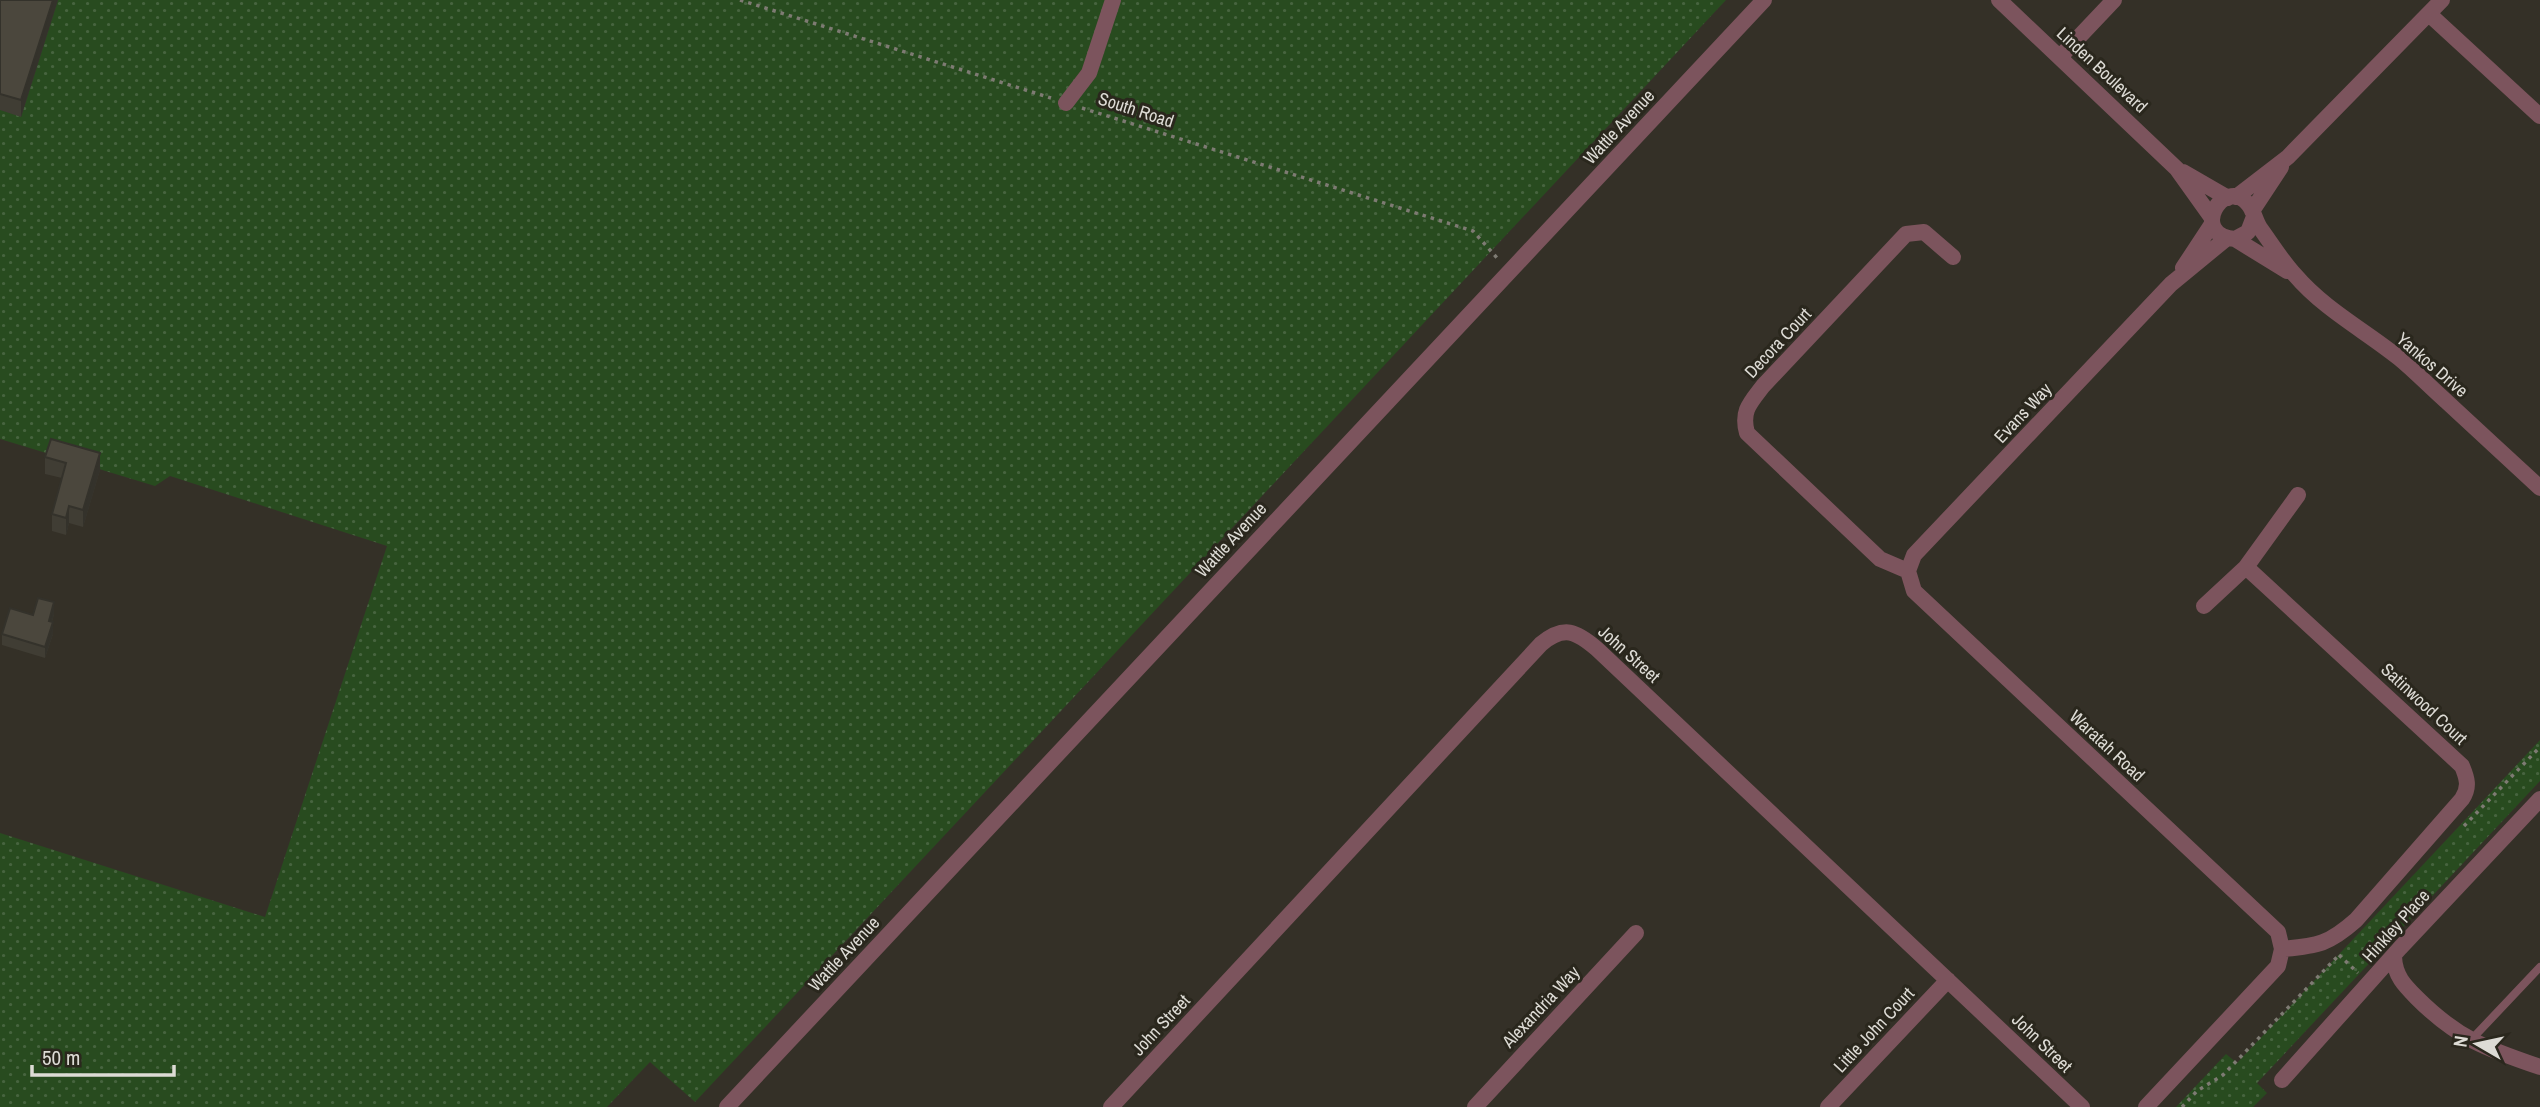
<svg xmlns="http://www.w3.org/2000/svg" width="2540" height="1107" font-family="'Archivo Narrow',sans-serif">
<defs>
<pattern id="grass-dots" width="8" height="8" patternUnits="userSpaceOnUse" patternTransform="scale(1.75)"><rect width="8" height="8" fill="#284b1f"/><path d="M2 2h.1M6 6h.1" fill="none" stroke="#47643f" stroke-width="1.8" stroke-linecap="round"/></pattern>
</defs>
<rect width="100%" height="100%" fill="#343027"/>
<path fill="url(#grass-dots)" d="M0 0H1726L695 1102 650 1062 607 1107H0V833L265 917 387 546 170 476 155 486 0 439Z
M2540 740V781L2257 1083 2267 1093 2253 1107H2176L2226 1054 2237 1063Z"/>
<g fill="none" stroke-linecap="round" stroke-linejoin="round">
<path stroke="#7e7b73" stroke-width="3.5" stroke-dasharray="3.5 5" stroke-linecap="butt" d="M740 0 1051 98
M1082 108 1473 231 1498 259
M2464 826 2540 747
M2339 955 2358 973
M2182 1107 2197 1091 2223 1075 2339 955"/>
<path stroke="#7c545d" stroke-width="8" d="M2470 1041 2540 967"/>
<path stroke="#7c545d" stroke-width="16" d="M1999 0 2177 169 2212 218
M2429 14 2540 116
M2060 57 2114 0
M1066 103 1089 73 1113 0
M2183 172 2228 198
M2236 197 2288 157 2442 0
M2252 211 2281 167
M2253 219 2248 232 2235 239C2188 235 2224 175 2248 204 2254 211 2255 220 2260 228 2271 243 2282 261 2295 275 2324 309 2364 330 2399 358 2415 371 2430 387 2446 401 2477 430 2509 459 2540 488
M2235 239 2287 271
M2183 268 2212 224
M2246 567 2462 766C2467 778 2470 787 2462 799L2356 920C2329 944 2318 946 2282 949
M1908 571 1914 591 2278 932 2282 949 2278 966 2146 1107
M1908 571 1880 559 1747 433C1741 411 1750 403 1763 386L1906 234 1924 232 1953 257
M1908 571 1914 555 2171 284 2227 238
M2204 606 2246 567 2298 495
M2394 957C2395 976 2404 985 2417 998 2458 1039 2487 1049 2540 1067
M2282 1080 2400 948 2540 799
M727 1107 1764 0
M1111 1107 1541 644C1564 625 1576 631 1597 649L2082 1107
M1475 1107 1636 933
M1828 1107 1948 980"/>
</g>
<path fill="#403d34" d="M0 0H58L21 117 0 110Z
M45 457 100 470 83 527 69 523 66 535 52 531V514L62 478 45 474Z
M54 614 52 622 53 634 45 658 2 645V634L33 615Z"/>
<path fill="#34322b" d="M53 0H58L21 117V100Z
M100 453V470L83 527V510Z
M69 506V523L66 535V518Z
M54 602V614L49 633V621Z
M53 622V634L45 658V647Z"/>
<path fill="#4b473d" stroke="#34322b" stroke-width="2" d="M0 0H53L21 100 0 94Z
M51 439 100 453 83 510 69 506 66 518 52 514 66 463 45 457Z
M38 598 54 602 49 621 53 622 45 647 2 634 10 608 33 615Z"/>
<g text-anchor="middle" stroke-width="6" stroke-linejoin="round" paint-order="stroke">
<g font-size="18" fill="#dddbd5" stroke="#2a271d">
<text transform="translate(2102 70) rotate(43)" y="6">Linden Boulevard</text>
<text transform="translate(1136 110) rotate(18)" y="6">South Road</text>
<text transform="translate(1619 127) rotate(-47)" y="6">Wattle Avenue</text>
<text transform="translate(1778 343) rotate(-47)" y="6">Decora Court</text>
<text transform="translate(2432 365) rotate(41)" y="6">Yankos Drive</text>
<text transform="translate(2023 413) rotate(-47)" y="6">Evans Way</text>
<text transform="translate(1231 540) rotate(-47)" y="6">Wattle Avenue</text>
<text transform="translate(1629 654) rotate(42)" y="6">John Street</text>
<text transform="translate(2424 704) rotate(43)" y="6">Satinwood Court</text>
<text transform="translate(2107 746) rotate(43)" y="6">Waratah Road</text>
<text transform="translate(2396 926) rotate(-48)" y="6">Hinkley Place</text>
<text transform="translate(844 954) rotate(-47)" y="6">Wattle Avenue</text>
<text transform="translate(1541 1007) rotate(-47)" y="6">Alexandria Way</text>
<text transform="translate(1161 1025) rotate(-47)" y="6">John Street</text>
<text transform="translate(1874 1030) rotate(-47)" y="6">Little John Court</text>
<text transform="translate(2042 1043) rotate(44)" y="6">John Street</text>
</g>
</g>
<g transform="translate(2477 1044) rotate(279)" stroke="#2a271d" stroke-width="5" paint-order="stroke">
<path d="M0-5L12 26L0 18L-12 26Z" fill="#dddbd5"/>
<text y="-10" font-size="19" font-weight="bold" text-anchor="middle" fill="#dddbd5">N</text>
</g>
<path d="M32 1065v10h142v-10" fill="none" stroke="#dddbd5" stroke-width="3.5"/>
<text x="42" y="1065" font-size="21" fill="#dddbd5" stroke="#2a271d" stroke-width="5" paint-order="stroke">50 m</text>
</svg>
